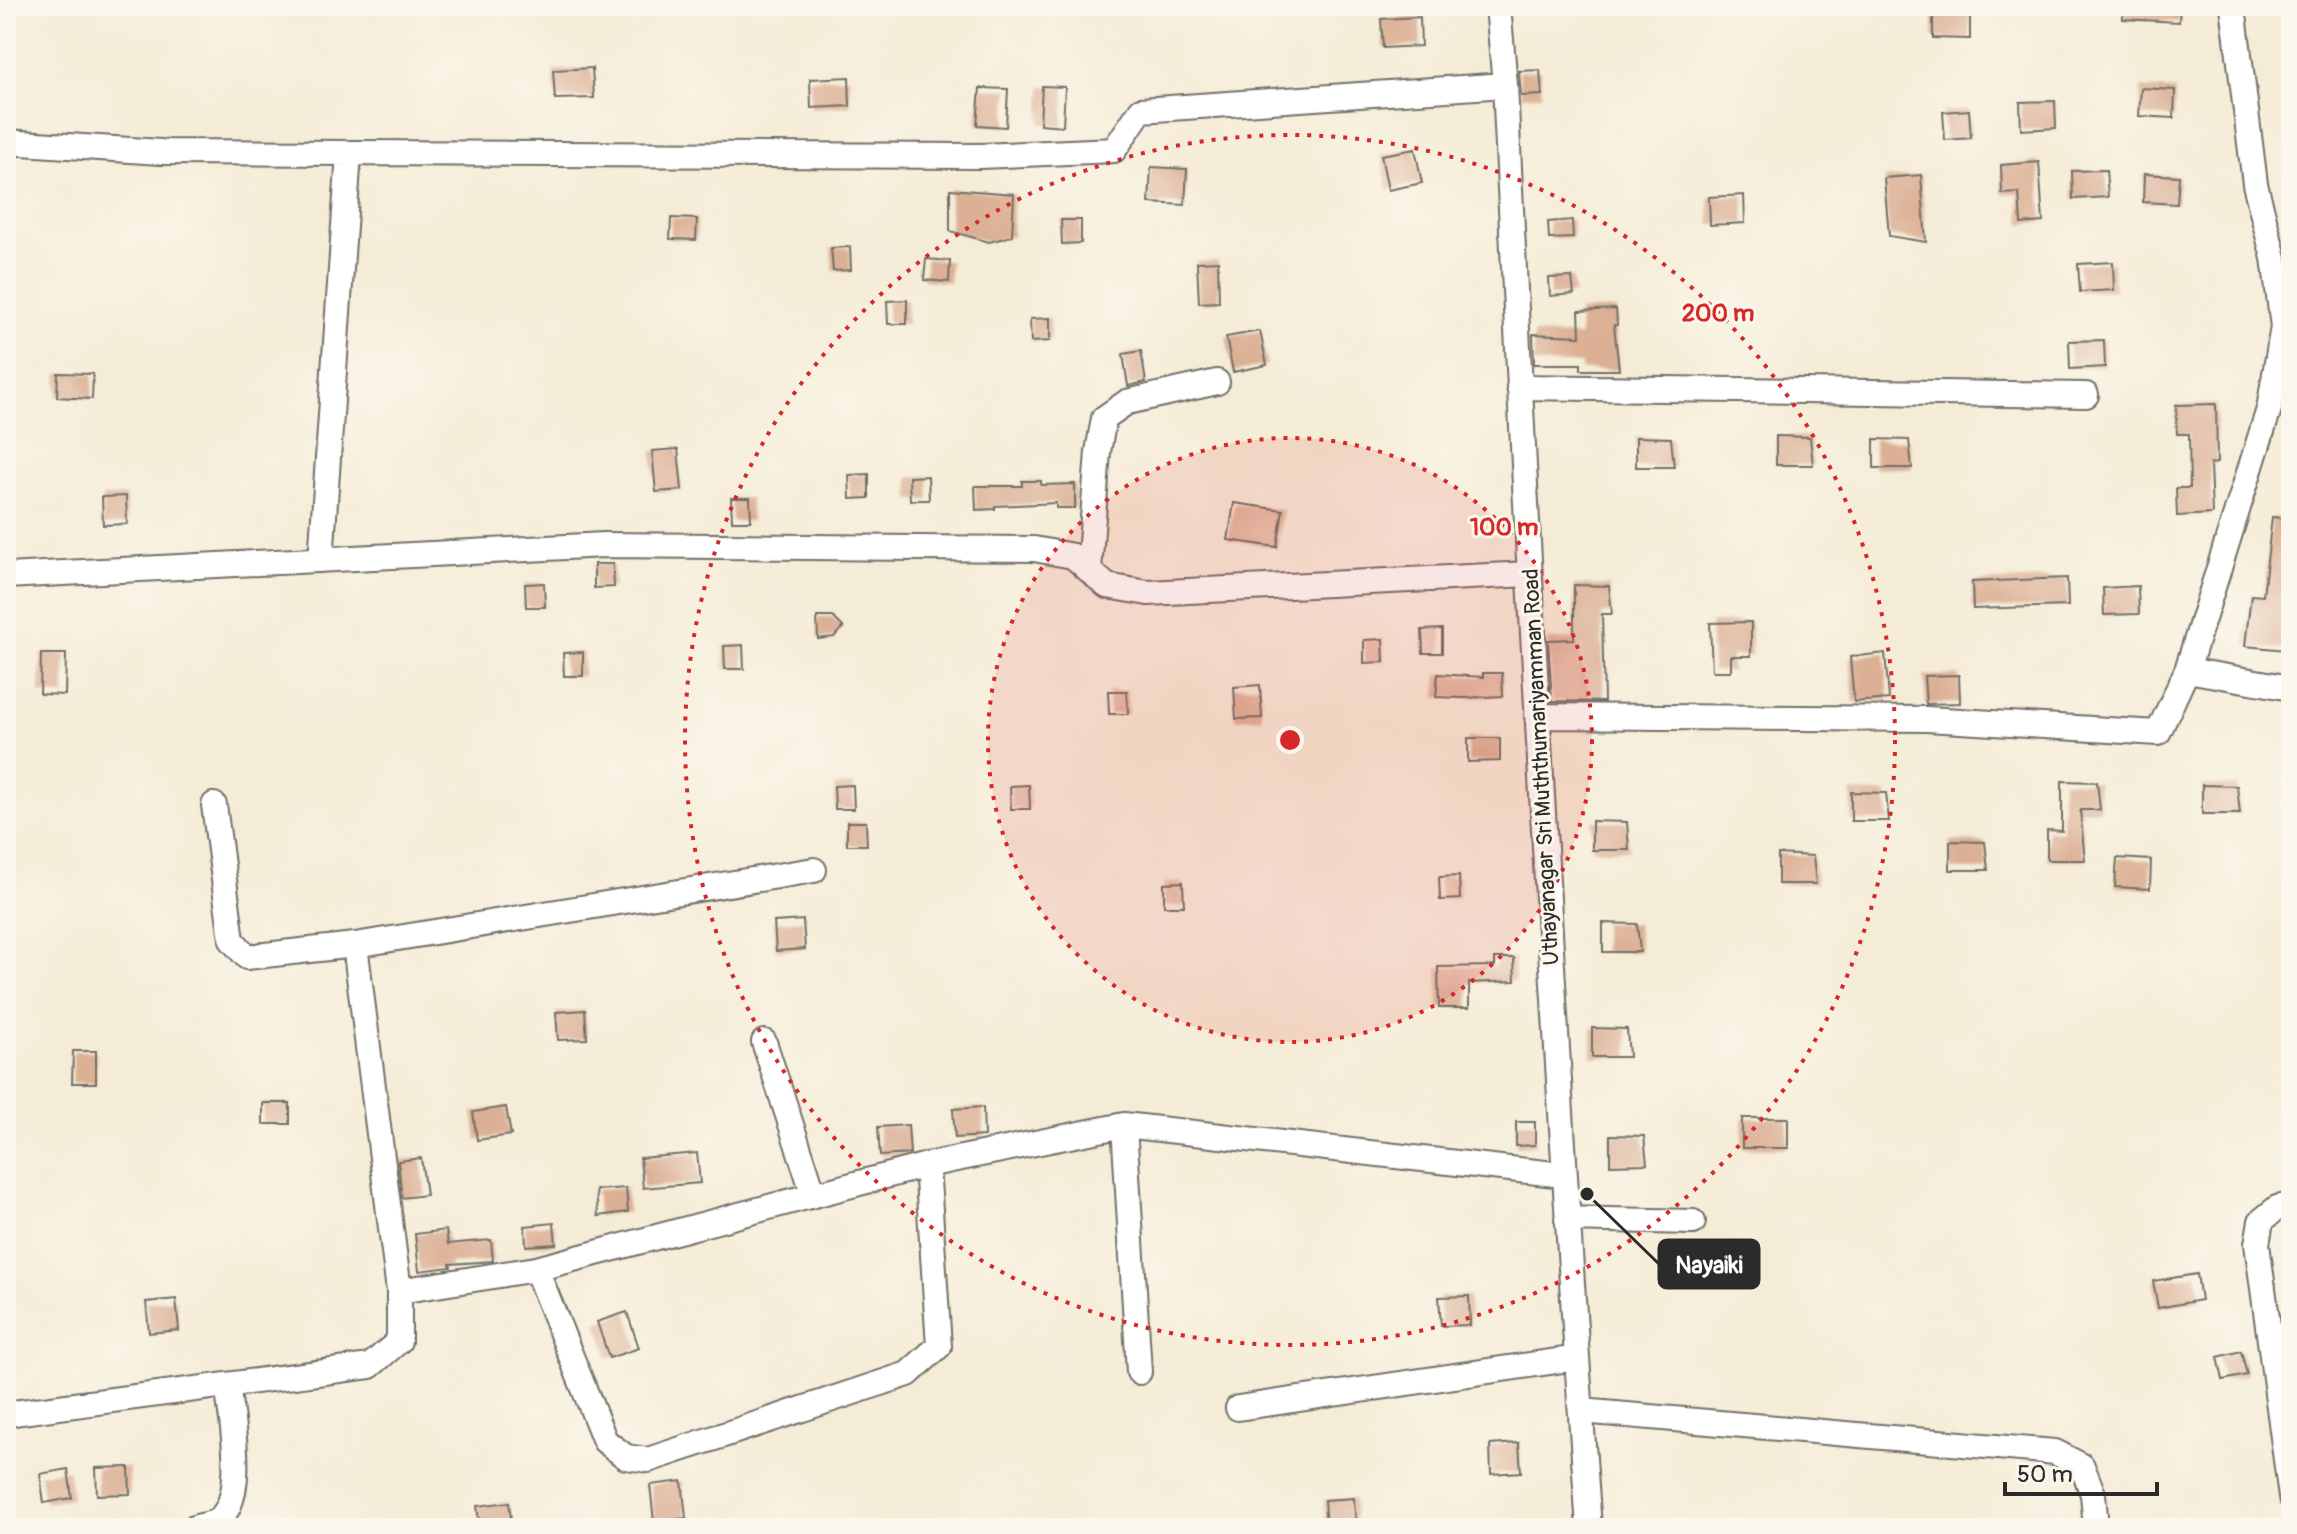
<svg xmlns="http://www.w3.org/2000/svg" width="2297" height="1534" font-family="Pangolin,sans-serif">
<rect width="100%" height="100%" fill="#fbf7ec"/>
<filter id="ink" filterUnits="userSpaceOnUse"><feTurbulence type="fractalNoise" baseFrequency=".0125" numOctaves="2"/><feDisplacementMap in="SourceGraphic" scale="16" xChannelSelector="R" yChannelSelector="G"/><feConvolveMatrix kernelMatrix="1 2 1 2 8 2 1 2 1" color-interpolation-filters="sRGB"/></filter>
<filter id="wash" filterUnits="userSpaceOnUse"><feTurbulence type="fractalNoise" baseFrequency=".006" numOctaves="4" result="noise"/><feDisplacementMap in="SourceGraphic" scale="32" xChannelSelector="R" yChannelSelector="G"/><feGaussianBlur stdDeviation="1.8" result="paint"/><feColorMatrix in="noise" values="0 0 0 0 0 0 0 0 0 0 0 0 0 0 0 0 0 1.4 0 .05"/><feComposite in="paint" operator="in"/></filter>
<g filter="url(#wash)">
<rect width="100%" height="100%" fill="#f5ecd7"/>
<g id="blocks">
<path fill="#dcb095" d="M1933 6H1970V39L1933 38Z
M2123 6H2180L2179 22 2123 19Z
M1420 17 1421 46 1383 48 1381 19Z
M592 68 594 98 555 99 553 70Z
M1540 70 1542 95 1521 96 1519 71Z
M849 77 850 106 811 108 810 79Z
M1042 86 1065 87 1063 126 1040 124Z
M980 88 1008 89 1006 127 977 125Z
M2141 88 2175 90 2174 118 2139 116Z
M2055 101 2056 128 2021 130 2020 102Z
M1969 110 1971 138 1945 140 1943 112Z
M1415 149 1422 183 1388 190 1381 155Z
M2039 162 2043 222 2021 224 2019 193 2002 194 2001 165Z
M1151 167 1187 169 1185 205 1149 203Z
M2106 170 2108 197 2073 199 2072 171Z
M2144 174 2179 176 2177 204 2143 202Z
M1921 175 1926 242 1889 236 1884 178Z
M950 189 1014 194 1012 236 989 242 950 231Z
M1744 195 1745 223 1710 225 1709 197Z
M671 218 697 219 696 240 670 239Z
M1061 220H1081V243L1062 244Z
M1572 220 1573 238 1549 239 1548 222Z
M850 247 851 270 833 271 831 248Z
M926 259 950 261 949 282 924 280Z
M1218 261 1219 302 1199 303 1197 262Z
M2113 262 2114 290 2080 292 2078 264Z
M1572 277 1574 294 1550 296 1549 278Z
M907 300V324H888L887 301Z
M1616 309 1617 325H1614L1619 370H1581V364H1534L1533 334 1580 336 1579 311Z
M1050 318V341L1031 342 1030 319Z
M1260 331 1267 365 1233 372 1226 337Z
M2104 340 2105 367 2070 369 2069 341Z
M1141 351 1146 382 1128 386 1123 354Z
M58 373 93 374 92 399 57 397Z
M2216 404 2217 463 2210 464 2212 514 2177 516 2176 488H2190L2189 434H2177L2176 405Z
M1776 436 1810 437 1813 465H1776Z
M1636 437 1671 438 1674 467H1636Z
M1874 439 1909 440 1912 468H1874Z
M678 449 682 490 656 492 652 451Z
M869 474V498L850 499 849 475Z
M928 476 929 500H910L909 477Z
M1022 481H1041V485L1075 484V508H1056V503L995 506V509L976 510 975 486H1022Z
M126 496 127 524 103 525 102 497Z
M731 498H750L751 521H732Z
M1234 503 1283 510 1277 547 1228 540Z
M2272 517 2291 519V607L2286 650 2245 646 2251 595 2263 596Z
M594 564H613L614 587 594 588Z
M2067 578 2068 606 1973 609 1972 582Z
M544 583 545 607H526L525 584Z
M1574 585 1609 586 1612 614H1602L1604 702 1552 701 1548 640 1574 639Z
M2138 586 2139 614 2104 615 2103 588Z
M817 617H833L843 627 834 637 818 639Z
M1751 622V656H1731V671H1712L1710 623Z
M1442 629V653H1423L1422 630Z
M1383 639 1384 662 1364 663V640Z
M743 645 744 669H725L724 646Z
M583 652V676H564L563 653Z
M1885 653 1889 699 1854 702 1850 657Z
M41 654H66L65 695 40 694Z
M1483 673H1502L1503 696 1463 698 1436 697 1438 674 1483 677Z
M1959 675 1960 703 1926 704 1924 676Z
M1260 685 1262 718 1236 719 1234 687Z
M1108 691H1127L1128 714H1109Z
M1468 738H1500V761L1468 762Z
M2062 781 2097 782 2100 810H2080L2085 860H2047V830L2062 831Z
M853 785 854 809H835L834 786Z
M1029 785 1030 809H1011L1010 786Z
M2202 785 2237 786 2240 814H2202Z
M1851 792 1886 793 1889 821H1851Z
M1592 821 1627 822 1629 850H1592Z
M847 822H866L867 845H847Z
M1950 841 1985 842 1988 870H1950Z
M1778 854 1813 856 1816 884H1778Z
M2117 858 2151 860 2150 889 2115 887Z
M1459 876 1460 899 1440 900 1439 877Z
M1183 882 1184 906H1164V883Z
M803 920 805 949 776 951 774 922Z
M1603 923 1637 924 1640 952H1603Z
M1495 958H1514L1515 981 1469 983V1008H1439L1438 967 1495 966Z
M585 1010 587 1039 558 1040 556 1012Z
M1592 1028 1627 1029 1629 1057H1592Z
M73 1051H96V1083H72Z
M263 1103H290V1124H263Z
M506 1107 511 1135 477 1140 473 1112Z
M983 1107 984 1136 955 1138 953 1109Z
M1742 1118H1788V1148H1742Z
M1516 1122H1535V1145L1516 1146Z
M908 1125 910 1154 880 1156 878 1127Z
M1610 1135 1644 1136 1647 1164 1610 1165Z
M697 1153 700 1183 643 1188 640 1158Z
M421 1158 426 1195 402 1198 398 1161Z
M626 1188 628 1212 598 1216 596 1190Z
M554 1223 556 1244 526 1246 525 1226Z
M446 1230 448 1244 491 1240 493 1261 450 1264 451 1267 419 1271 415 1234Z
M2197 1274 2201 1300 2158 1308 2153 1281Z
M1469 1296 1470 1325 1441 1326 1439 1297Z
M176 1299 179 1330 149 1333 146 1302Z
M627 1312 639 1348 609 1358 597 1322Z
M2241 1351 2247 1375 2223 1380 2218 1357Z
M1519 1443 1521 1472 1491 1474 1490 1445Z
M129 1467 130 1494 97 1495 96 1468Z
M68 1469 72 1498 44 1503 40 1474Z
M682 1481 686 1518 654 1522 650 1485Z
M1354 1498 1356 1527 1326 1528 1324 1500Z
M509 1502 512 1528H480L477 1506Z"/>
</g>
</g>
<g filter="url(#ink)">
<use href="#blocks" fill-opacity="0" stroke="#726f67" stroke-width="2"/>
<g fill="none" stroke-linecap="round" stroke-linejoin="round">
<g stroke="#726f67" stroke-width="28">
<path id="street" d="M1498 6 1505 85C1528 566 1554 1047 1589 1528
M6 142 161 152 980 156 1114 150 1141 110 1505 85
M1519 387 2086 395
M321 560 349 153
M1089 570 1098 452 1104 418 1127 402 1217 382
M6 576 604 545 1034 549 1073 556 1107 586 1148 593 1529 574
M2187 670 2269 409 2283 327 2274 258 2255 184 2233 6
M1537 716 1927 719 2158 733 2187 670 2291 688
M214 805 232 940 247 957 355 945 399 1291
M355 945 814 870
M764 1042 814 1195
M1124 1125 1139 1372
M2291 1205 2277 1208 2261 1221 2257 1244 2291 1497
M1567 1219 1693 1222
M536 1269 605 1441 626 1457 648 1460 908 1374 939 1346 927 1165
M1238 1408 1577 1358
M1581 1411 2055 1452 2082 1466 2093 1494 2096 1528
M6 1414 370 1366 399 1341V1291L536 1269 927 1165 1124 1125 1563 1175
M194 1528C200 1526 207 1525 213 1523 250 1505 231 1417 227 1385"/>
</g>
<use href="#street" stroke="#fff" stroke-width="24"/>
</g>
</g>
<circle cx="1290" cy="740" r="302" fill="#d62828" fill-opacity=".12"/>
<g fill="none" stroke="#d62828" stroke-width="4" stroke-dasharray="4 8">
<circle cx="1290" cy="740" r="302"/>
<circle cx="1290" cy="740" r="605"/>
</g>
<g text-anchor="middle" stroke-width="6" stroke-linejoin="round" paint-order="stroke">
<g font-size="22" fill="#2b2b2b" stroke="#fbf7ec">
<text transform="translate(1540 767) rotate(-93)" y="8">Uthayanagar Sri Muththumariyamman Road</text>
</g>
</g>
<circle cx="1290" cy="740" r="12" fill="#d62828" stroke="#fbf7ec" stroke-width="4"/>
<g font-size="24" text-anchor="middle" font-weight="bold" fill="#d62828" stroke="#fbf7ec" stroke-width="6" stroke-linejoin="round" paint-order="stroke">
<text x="1718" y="321">200 m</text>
<text x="1504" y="535">100 m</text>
</g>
<path fill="none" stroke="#2b2b2b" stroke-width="3" d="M1587 1194L1659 1264"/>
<circle fill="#2b2b2b" stroke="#fbf7ec" stroke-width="3" cx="1587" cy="1194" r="8"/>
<rect fill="#2b2b2b" stroke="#2b2b2b" stroke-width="3" x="1659" y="1240" width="100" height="48" rx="8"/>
<g font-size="24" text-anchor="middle" font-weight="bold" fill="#fff">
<text x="1709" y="1273">Nayaiki</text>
</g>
<rect width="2297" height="1534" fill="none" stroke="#fbf7ec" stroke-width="32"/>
<path d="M2005 1482v12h152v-12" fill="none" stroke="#2b2b2b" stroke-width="4"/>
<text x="2017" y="1482" font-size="24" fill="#2b2b2b" stroke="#fbf7ec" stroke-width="6" paint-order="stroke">50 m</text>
</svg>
